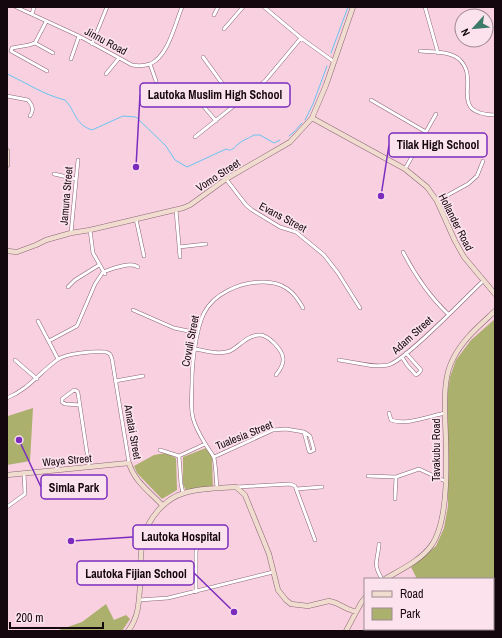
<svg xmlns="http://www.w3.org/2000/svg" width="502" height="638" font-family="'Archivo Narrow',sans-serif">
<rect width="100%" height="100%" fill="#f9d0e0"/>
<path fill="#abb06d" d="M495 319V628L491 631H397L398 629H493V579H417L411 567 436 546 444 528 448 506 447 396 450 377 456 360 471 340Z
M33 408 30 461 7 465V419L8 416Z
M206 448 212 457 213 491 187 493 183 484V457Z
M166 453 176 458 177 490 162 499 137 473 134 466 154 455Z
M106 604 114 620 126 615 130 619 122 631H56L82 622Z"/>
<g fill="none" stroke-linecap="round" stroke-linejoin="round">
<path stroke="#68c4f1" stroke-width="1" d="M331 53 348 7
M7 74C27 83 44 95 65 100 76 111 74 124 92 130L123 116 136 117 166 146 175 160 187 167 226 149C229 150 230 151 232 149 236 148 234 147 237 145 242 140 248 139 254 135H260L274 143 280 140
M305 120 313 104 327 66
M289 136 294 132 302 123
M371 631 372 629"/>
<g stroke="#8a6675" stroke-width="4">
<path id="street" d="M16 7 79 36 132 65C138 66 144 66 150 64 168 57 175 24 182 7
M264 7 301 38 333 61
M425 7 438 53
M32 14 34 7
M214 15 218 7
M46 22 35 43 29 45 12 48 11 51 47 71
M224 29 243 7
M35 43 53 53
M92 44 107 7
M420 51C432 52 449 51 459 59 482 80 446 113 495 115
M203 57 237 104
M71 59 79 36
M150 64 156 81
M106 74 119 58
M194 95 216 121
M7 96 28 100C33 106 34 110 30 116
M371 100 426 132
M195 137 265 81 301 38
M405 169 436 114
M54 174 76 179
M226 179 246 205 252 210 280 227 296 232 324 255 338 273 360 308
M437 201 468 184 477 176 483 161
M176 210 180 257
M136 219 144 256
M90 230 93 253 105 274
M71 233 78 160
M179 247 206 244
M403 252C415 275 429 296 448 314
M68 287 75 280 99 265
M133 310 174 328 198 333
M38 321 58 359
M49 341 77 326 95 284 103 272C112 269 131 261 138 267
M196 349C206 351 219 355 230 351 240 346 247 335 260 335 268 335 282 349 283 358 284 364 280 370 276 375
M402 357 407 365 416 375 419 373 421 370 406 353
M15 360 37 379
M339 360C355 362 372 368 388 365 404 362 467 296 483 281
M115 381 143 376
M7 398C29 389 39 373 57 360 66 353 95 351 106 352L110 354 112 359 129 463
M80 405 65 404 62 402V399L74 390 77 391 78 393 89 466
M389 413 391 420C405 426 430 416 445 413
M160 450 179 456
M179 456 181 484 183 493
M179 456 205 444
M214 457 273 430 286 429 304 432 310 436 314 450 310 452 309 451 304 432
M368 476 396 477 419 469 445 481
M236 487 290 484 295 486 315 540
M217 488C216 478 216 467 214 458 212 453 208 449 206 445 201 437 195 426 193 418 190 407 192 393 192 381 192 363 196 329 204 313 214 293 241 282 263 282 283 282 294 291 303 308
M296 489 322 487
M395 499 396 477
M7 507 25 494 24 473
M379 544C378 561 372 563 382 579
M181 568 196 570
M196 592V551L198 546 204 543
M139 600 168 598 273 572"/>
</g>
<g stroke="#8a6675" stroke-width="5.5">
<path id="secondary" d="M312 118 405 169 427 187 437 201 455 241 464 257 495 294
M7 151V165
M7 251 17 252 36 245 46 240 71 233 90 230 183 208 190 205 226 179 290 142 312 118 326 85 353 7
M7 475 129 463C134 481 150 492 162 505
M385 579C400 570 420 561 431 546 451 519 446 449 445 415 445 396 444 376 453 359 463 339 479 326 495 311
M128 631C139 617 139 601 140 585 140 570 140 554 143 539 148 519 164 499 184 493 200 488 219 488 236 487L245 495 269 554 278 590 286 600 291 604 308 606 329 601 336 603 348 609 356 612
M346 631 361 603 365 598"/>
</g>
<use href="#street" stroke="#fff" stroke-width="3"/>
<use href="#secondary" stroke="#f1ddd0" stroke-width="4.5"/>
</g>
<g text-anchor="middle" stroke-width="3.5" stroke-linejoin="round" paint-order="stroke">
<g font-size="11" fill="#14070d" stroke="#fce2ec">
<text transform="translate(106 41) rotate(28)" y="4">Jinnu Road</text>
<text transform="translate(218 175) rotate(-33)" y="4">Vomo Street</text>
<text transform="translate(66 196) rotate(-85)" y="4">Jamuna Street</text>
<text transform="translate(283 217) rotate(28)" y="4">Evans Street</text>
<text transform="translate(456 222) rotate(63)" y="4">Hollander Road</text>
<text transform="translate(412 335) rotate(-42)" y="4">Adam Street</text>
<text transform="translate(190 341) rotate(-79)" y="4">Covuli Street</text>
<text transform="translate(133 432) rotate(80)" y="4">Amatai Street</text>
<text transform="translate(244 435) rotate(-22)" y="4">Tualesia Street</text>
<text transform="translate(436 450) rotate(-90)" y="4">Tavakubu Road</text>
<text transform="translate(67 460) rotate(-5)" y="4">Waya Street</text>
</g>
</g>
<path fill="none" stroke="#7b2cbf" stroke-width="1.5" d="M136 167L140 95M381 196L389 145M19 440L41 487M71 541L133 537M234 612L194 573"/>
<g fill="#7b2cbf" stroke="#fce2ec" stroke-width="1.5">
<circle cx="136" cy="167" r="4"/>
<circle cx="381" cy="196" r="4"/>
<circle cx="19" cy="440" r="4"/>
<circle cx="71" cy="541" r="4"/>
<circle cx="234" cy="612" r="4"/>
</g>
<g fill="#fce2ec" stroke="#7b2cbf" stroke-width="1.5">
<rect x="140" y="83" width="150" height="24" rx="4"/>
<rect x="389" y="133" width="98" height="24" rx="4"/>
<rect x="41" y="475" width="66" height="24" rx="4"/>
<rect x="133" y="525" width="95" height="24" rx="4"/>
<rect x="77" y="561" width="117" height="24" rx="4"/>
</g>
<g font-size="12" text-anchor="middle" font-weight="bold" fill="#14070d">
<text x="215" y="99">Lautoka Muslim High School</text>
<text x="438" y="149">Tilak High School</text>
<text x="74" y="492">Simla Park</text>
<text x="181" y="541">Lautoka Hospital</text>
<text x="136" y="578">Lautoka Fijian School</text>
</g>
<rect width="502" height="638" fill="none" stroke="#14070d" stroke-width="16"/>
<rect x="364" y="578" width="130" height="52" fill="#fce2ec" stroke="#9f8a93"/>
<rect x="372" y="591" width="20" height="6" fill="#f1ddd0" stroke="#9f8a93"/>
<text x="400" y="598" font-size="12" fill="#14070d">Road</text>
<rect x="372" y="608" width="20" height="12" fill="#abb06d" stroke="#9f8a93"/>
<text x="400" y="618" font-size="12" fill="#14070d">Park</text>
<g transform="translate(474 28) rotate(243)"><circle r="19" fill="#fce2ec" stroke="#9f8a93"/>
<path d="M0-3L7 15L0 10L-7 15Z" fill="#3c7b69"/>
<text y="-6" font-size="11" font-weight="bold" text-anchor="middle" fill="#14070d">N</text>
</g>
<path d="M10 622v6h93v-6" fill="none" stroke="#14070d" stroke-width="2"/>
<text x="16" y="622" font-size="12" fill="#14070d" stroke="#fce2ec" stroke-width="3" paint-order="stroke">200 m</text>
</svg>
